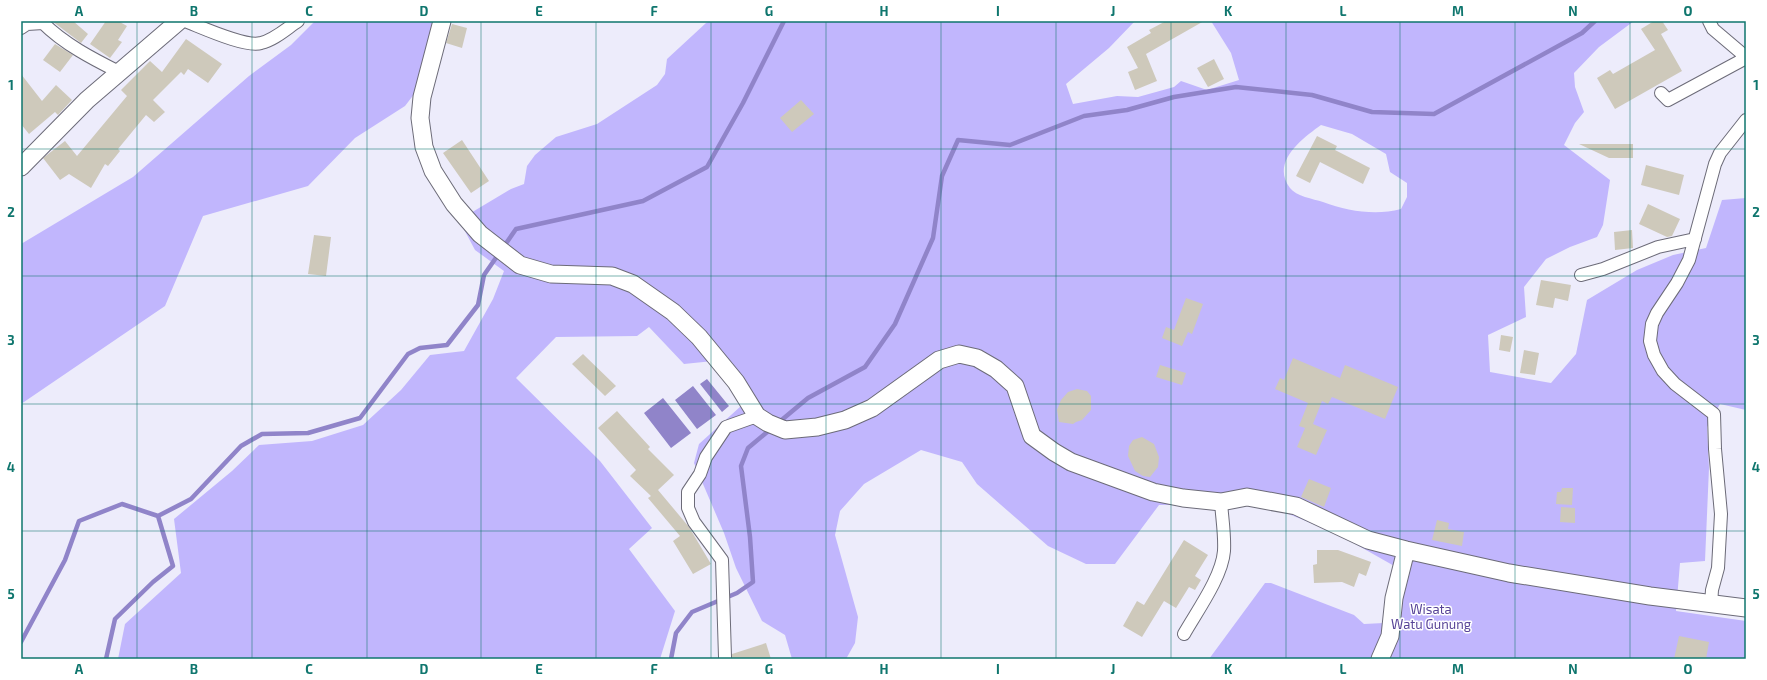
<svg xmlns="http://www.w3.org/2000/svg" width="1767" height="680" font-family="'Exo 2',sans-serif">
<rect width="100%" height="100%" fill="#edecfb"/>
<path fill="#c1b6fd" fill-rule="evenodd" d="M315 21H435L428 76 405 106 355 138 308 186 203 216 165 306 21 404V244L133 177 249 76 291 45Z
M711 21H1135L1109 48 1066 84 1073 104 1117 96 1138 97 1174 87 1181 81 1207 90 1239 80 1231 53 1211 21H1634L1599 47 1574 73 1575 87 1584 112 1575 123 1564 145 1610 180 1603 225 1597 237 1570 247 1546 259 1524 287 1526 317 1488 335 1490 372 1551 383 1576 354 1587 300 1637 270 1673 255 1706 248 1722 200 1746 198V410L1720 404 1707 427 1709 468 1705 561 1680 563 1676 611 1746 621V659H1209L1265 583H1271L1354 615 1364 624 1384 623 1396 567 1336 533 1266 505H1159L1115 564H1086L1048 546 977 484 962 462 921 450 864 484 840 511 835 535 858 617 855 643 846 659H792L785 635 762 621 736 568 724 533 694 463 699 444 741 406 713 361 684 364 649 327 637 336 556 337 516 378 600 461 652 528 629 549 675 611 660 659H118L125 624 181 573 174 519 232 471 259 445 312 441 363 425 401 390 430 355 464 351 493 299 504 271 475 250 459 220 511 189 524 184 527 166 535 155 556 137 597 124 657 85 665 74 667 59 706 23ZM1321 125 1352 134 1386 154 1390 172 1407 183V197L1401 209C1375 216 1348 211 1323 202 1313 199 1296 196 1290 188 1270 162 1303 138 1321 125Z"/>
<path fill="#9084c9" d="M707 379 729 406 722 412 700 384Z
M693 386 716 415 697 429 675 400Z
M663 398 691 433 671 448 644 413Z"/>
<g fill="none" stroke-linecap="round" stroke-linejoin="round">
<path stroke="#9084c9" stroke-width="4.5" d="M778 423 808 398 865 367 895 324 933 238 942 176 958 140 1010 145 1084 116 1127 110 1174 97 1236 87 1312 95 1372 112 1434 114 1582 33 1595 21
M21 642 65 560 79 521 122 504 158 516 191 499 241 446 262 434 308 433 360 418 408 354 420 348 447 345 478 305 484 275 516 229 643 201 707 167 743 103 784 21
M106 659 115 619 153 582 173 566 158 516
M671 659 676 633 692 612 737 593 753 582 750 537 741 466 748 448 772 428"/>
</g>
<path fill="#cec9bb" d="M52 21H73L88 34 81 43Z
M106 21H118L127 26 118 40 122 42 110 58 90 44Z
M1166 21H1204L1146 54 1157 81 1135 90 1128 72 1138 68 1127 47 1151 33 1149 30Z
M1654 21H1662L1668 30 1661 34 1682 71 1615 109 1597 78 1610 70 1613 74 1655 50 1641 29Z
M452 24 467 28 462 48 446 43Z
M186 39 222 64 208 83 188 69 184 75 181 72 153 100 165 112 154 122 146 115 118 149 120 151 108 166 105 164 91 188 69 174 60 180 43 158 65 141 77 156 127 96 121 90 150 61 162 72Z
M55 44 73 55 60 72 43 60Z
M1214 59 1224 79 1208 87 1197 68Z
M21 74 42 101 56 85 72 100 58 115 55 112 29 134 21 124Z
M801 100 814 114 792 132 780 118Z
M1317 136 1337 146 1335 150 1370 168 1363 184 1320 162 1310 183 1296 176Z
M462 140 489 181 471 193 443 153Z
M1579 144H1633V158H1609Z
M1646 165 1684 175 1679 195 1641 185Z
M1648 204 1680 219 1672 236 1667 237 1639 224Z
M1632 230 1633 248 1615 250 1614 232Z
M314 235 331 237 326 276 308 274Z
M1541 280 1571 285 1568 301 1555 298 1553 308 1536 305Z
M1186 298 1203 304 1192 334 1188 332 1182 346 1162 338 1166 327 1174 330Z
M1501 335 1513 337 1510 352 1499 350Z
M1524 350 1539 353 1535 375 1520 373Z
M583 354 616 386 605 396 572 364Z
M1293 358 1340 378 1345 365 1398 387 1385 419 1332 397 1328 404 1322 401 1313 424 1327 430 1316 455 1297 447 1305 428 1299 426 1308 403 1275 389 1280 378 1284 380Z
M1160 365 1186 373 1182 385 1156 377Z
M1077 389 1087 391 1091 396V410L1082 420 1076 422 1073 424 1059 422 1057 410 1061 400 1068 392Z
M617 411 650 447 648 449 674 475 658 490 689 527 711 564 693 574 673 541 680 536 648 498 651 496 630 476 636 470 598 428Z
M1142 437 1154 444 1159 457 1158 467 1150 477 1143 476 1135 471 1128 456 1129 446 1133 440Z
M1309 479 1331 488 1324 507 1301 497Z
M1562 488H1573L1572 505 1556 504 1557 492H1561Z
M1561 507 1575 508V523L1560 522Z
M1437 520 1449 523 1448 529 1464 532 1462 546 1432 540Z
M1184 540 1208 555 1195 576 1201 580 1195 590 1189 587 1176 608 1164 601 1142 637 1123 626 1137 601 1144 605Z
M1317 550H1338L1371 562 1366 576 1359 573 1354 587 1342 582 1314 583 1313 565 1317 564Z
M1679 636 1709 642 1706 659H1674Z
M766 643 771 659H732V654Z"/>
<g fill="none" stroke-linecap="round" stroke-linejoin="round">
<g stroke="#6c6b78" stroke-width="14">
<path id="street" d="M185 21C201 27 246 48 261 43 274 40 286 29 298 21
M1709 21 1713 29 1746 57
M21 28 27 24 43 23C64 44 93 59 119 72
M1661 93 1668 100 1746 58
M1581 275 1603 269 1658 247 1695 239
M1711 604 1712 590 1718 568 1721 514 1715 449 1714 414 1675 384 1663 371 1654 355 1650 341 1652 324 1657 313 1677 283 1689 260 1715 164 1720 153 1746 120
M1184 634C1197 611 1222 577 1224 551 1225 535 1222 518 1221 502
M725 657 722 560 694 522 688 508V492L700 474 706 457 726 427 757 416"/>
</g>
<g stroke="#6c6b78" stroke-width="19">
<path id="secondary" d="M442 21 422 97 420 118 424 147 433 171 454 204 480 234 520 265 551 274 612 276 633 284 673 312 699 337 736 382 757 416 768 423 785 430 817 427 845 420 872 408 939 360 959 354 977 358 996 369 1015 386 1032 436 1054 452 1071 462 1153 492 1183 498 1221 502 1247 497 1296 506 1368 540 1406 550 1509 573 1650 596 1746 608
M21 167 87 100 179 21
M1380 659 1390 636 1394 598 1406 550"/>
</g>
<use href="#street" stroke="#fff" stroke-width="12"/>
<use href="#secondary" stroke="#fff" stroke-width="17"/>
</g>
<path fill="none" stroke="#0f766e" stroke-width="1" stroke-opacity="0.55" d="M137 21V659M252 21V659M367 21V659M481 21V659M596 21V659M711 21V659M826 21V659M941 21V659M1056 21V659M1171 21V659M1286 21V659M1400 21V659M1515 21V659M1630 21V659M21 149H1746M21 276H1746M21 404H1746M21 531H1746"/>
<g text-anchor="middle" stroke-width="3" stroke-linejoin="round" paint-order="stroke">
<g font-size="13" fill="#574397" stroke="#fff">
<text x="1431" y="614">Wisata<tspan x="1431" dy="15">Watu Gunung</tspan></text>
</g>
</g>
<rect width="1767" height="680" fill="none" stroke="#ffffff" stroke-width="44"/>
<rect x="22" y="22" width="1723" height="636" fill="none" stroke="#0f766e" stroke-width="1.5"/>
<g font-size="13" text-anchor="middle" font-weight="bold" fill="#0f766e">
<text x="79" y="16">A</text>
<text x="194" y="16">B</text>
<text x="309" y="16">C</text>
<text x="424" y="16">D</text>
<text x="539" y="16">E</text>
<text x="654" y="16">F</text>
<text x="769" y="16">G</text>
<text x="884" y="16">H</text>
<text x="998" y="16">I</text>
<text x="1113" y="16">J</text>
<text x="1228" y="16">K</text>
<text x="1343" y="16">L</text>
<text x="1458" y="16">M</text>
<text x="1573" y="16">N</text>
<text x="1688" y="16">O</text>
<text x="11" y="90">1</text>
<text x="1756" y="90">1</text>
<text x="11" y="217">2</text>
<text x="1756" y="217">2</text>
<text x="11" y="345">3</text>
<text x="1756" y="345">3</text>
<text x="11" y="472">4</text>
<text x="1756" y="472">4</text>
<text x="11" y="599">5</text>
<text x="1756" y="599">5</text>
<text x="79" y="674">A</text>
<text x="194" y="674">B</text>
<text x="309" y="674">C</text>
<text x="424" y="674">D</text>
<text x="539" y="674">E</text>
<text x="654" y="674">F</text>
<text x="769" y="674">G</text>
<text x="884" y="674">H</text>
<text x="998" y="674">I</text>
<text x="1113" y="674">J</text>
<text x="1228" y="674">K</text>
<text x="1343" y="674">L</text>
<text x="1458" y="674">M</text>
<text x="1573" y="674">N</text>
<text x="1688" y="674">O</text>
</g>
</svg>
